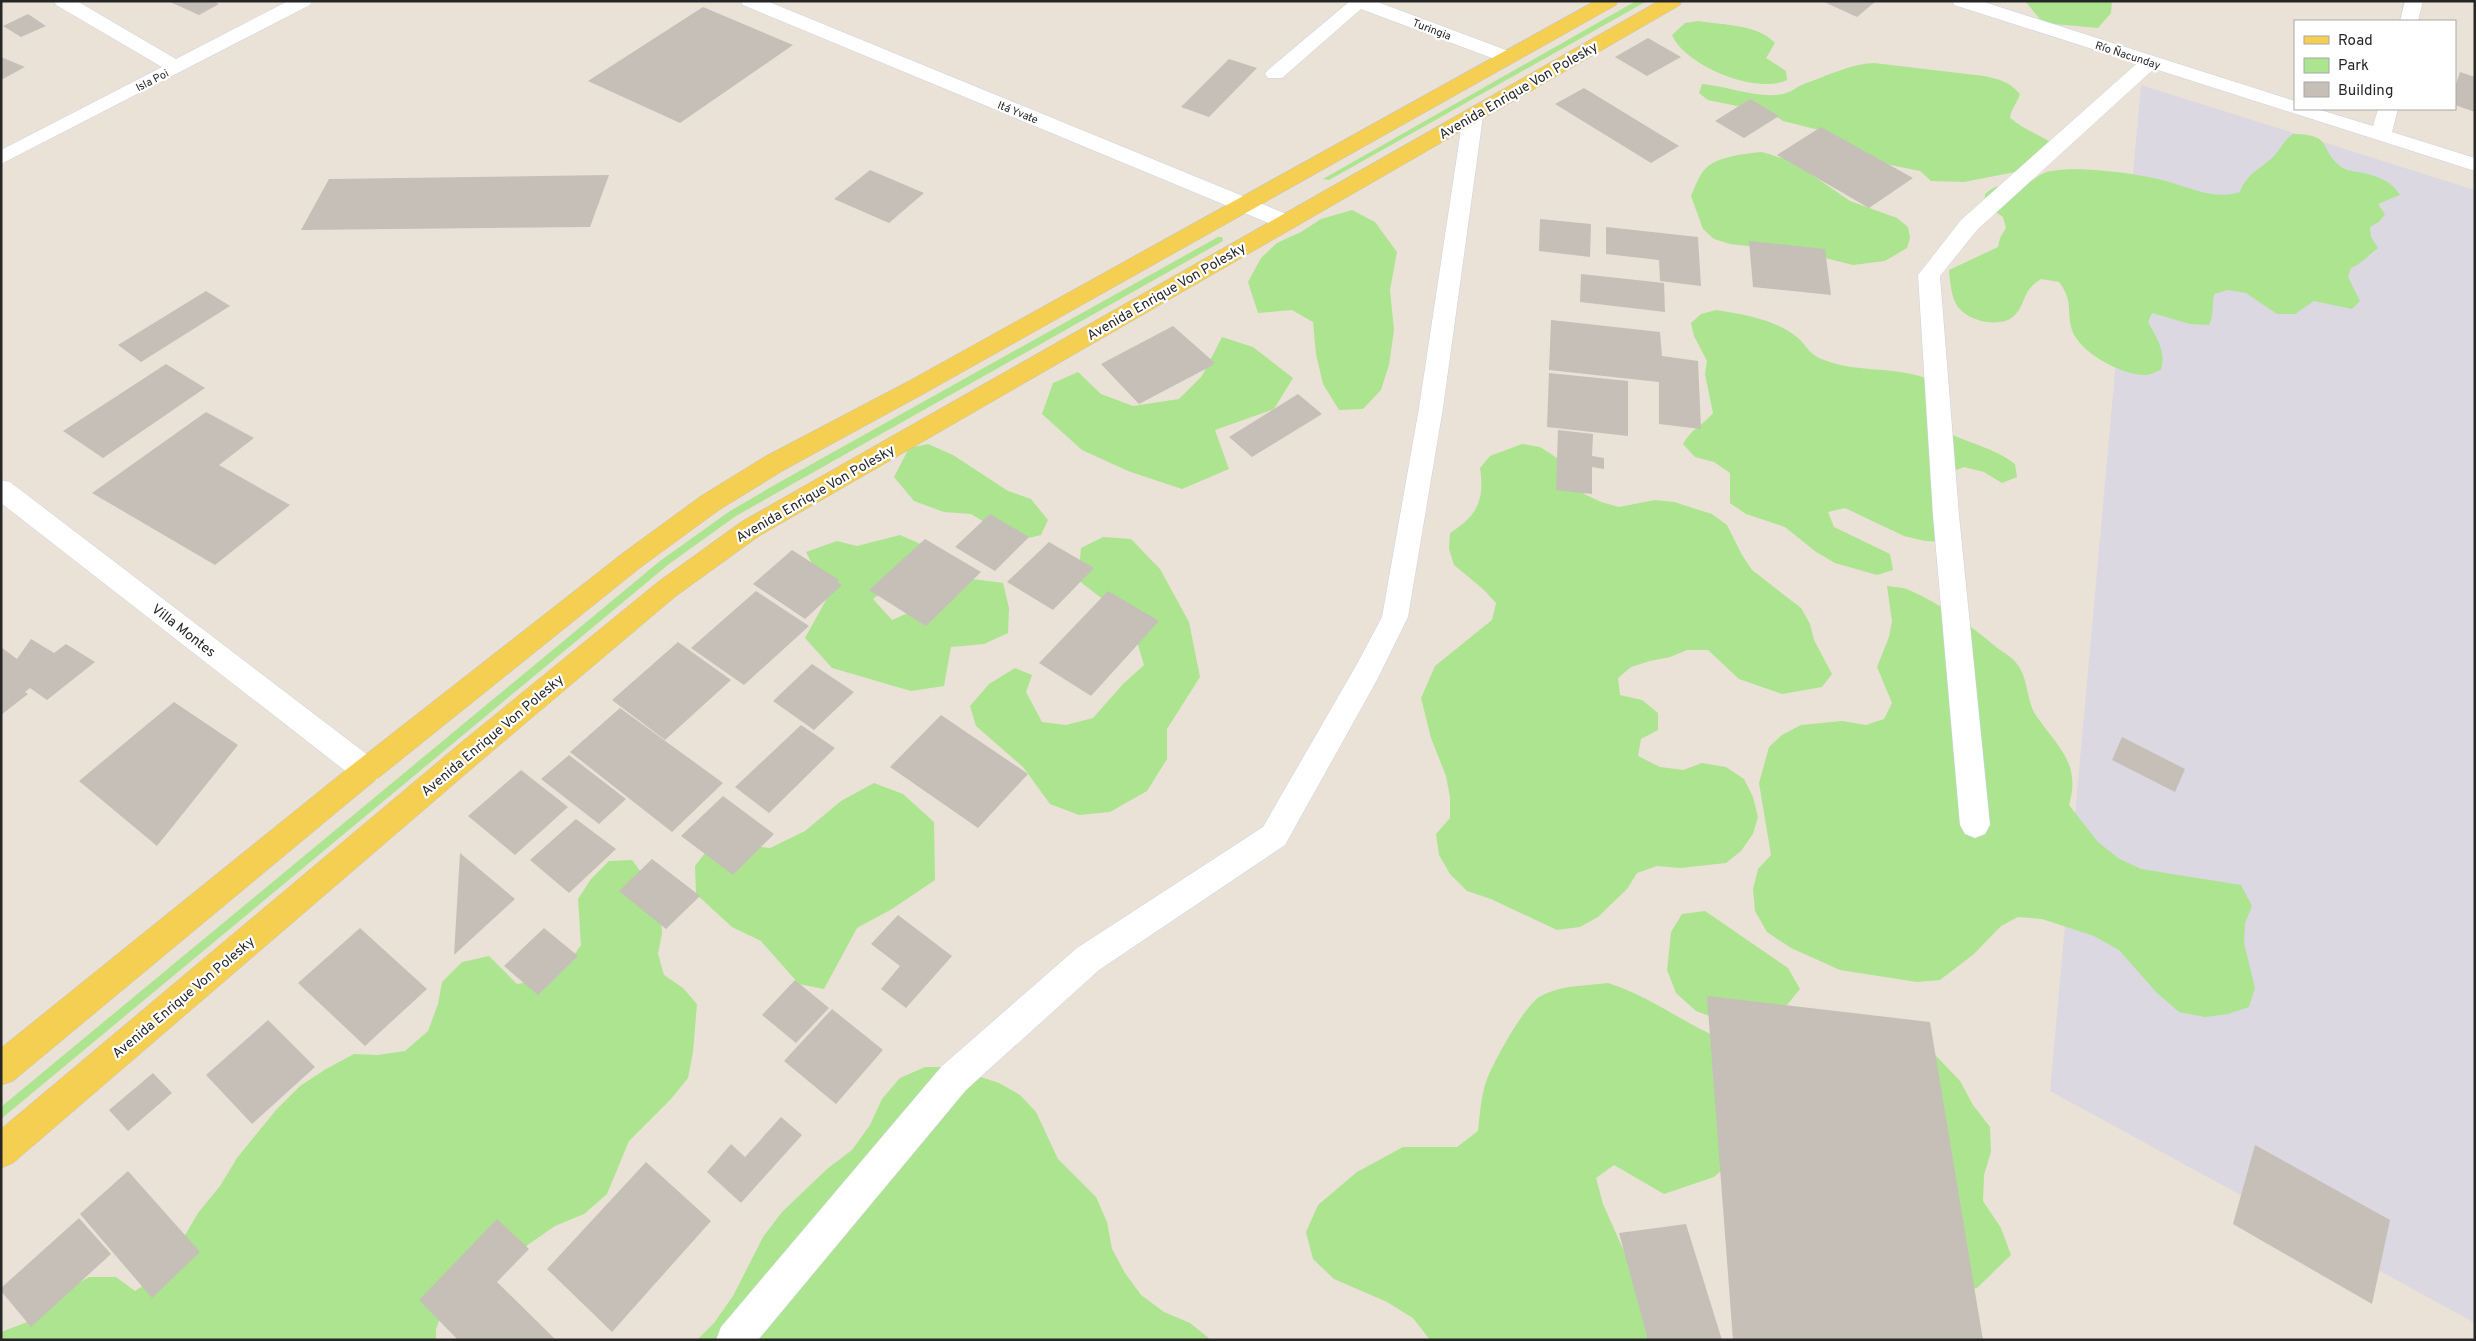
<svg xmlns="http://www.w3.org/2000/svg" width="2476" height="1341" font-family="Overpass,sans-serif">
<rect width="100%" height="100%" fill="#eae2d7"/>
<path fill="#dbd8e2" d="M2141 85 2475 190V1323L2050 1091Z"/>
<path fill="#ace490" d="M1636 1H1647L1329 180 1323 179Z
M2112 1 2111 13 2098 28 2043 23 2026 2Z
M1698 21C1722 25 1758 24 1775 43L1766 58 1786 71 1787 80C1757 95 1685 66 1672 35L1685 23Z
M1874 63 1984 76C1999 79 2010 82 2020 94 2017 104 2011 108 2010 118 2025 131 2045 136 2060 149L2056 158 2046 164 2020 171 1964 182 1931 181 1920 171 1881 163 1831 133 1783 121 1771 113 1708 100 1699 93 1702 84C1728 86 1757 99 1783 94 1792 92 1796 87 1804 84 1827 76 1850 64 1874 63Z
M2293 134C2335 134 2318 151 2343 168 2347 171 2354 171 2358 172 2375 175 2391 180 2400 195L2378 204 2385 214 2379 222 2370 227 2371 237 2378 248C2368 255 2363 263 2351 268L2348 277 2360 301 2352 309 2314 301 2295 314H2277L2246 293 2228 290 2214 294C2212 306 2214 314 2209 325L2190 324 2152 313 2148 322C2157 339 2166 350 2161 370 2156 371 2151 375 2146 375 2123 376 2080 353 2072 330 2066 310 2074 302 2059 282L2041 279C2021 291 2027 303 2014 316 2000 329 1965 321 1956 304 1951 294 1950 282 1949 270L1998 247 2000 238 2006 228 2003 217 1985 205V194C2000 181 2007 188 2024 184 2032 182 2037 176 2044 173 2067 164 2133 173 2158 179 2185 185 2212 201 2240 192 2246 173 2263 168 2275 155 2282 147 2284 140 2293 134Z
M1762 152 1792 161 1850 201 1897 218 1908 227 1910 238 1907 248 1885 261 1853 265 1801 252 1730 244 1714 239 1703 229 1691 196C1695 187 1699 175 1706 168 1717 157 1747 153 1762 152Z
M1352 210 1375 222 1397 252 1390 290 1394 330 1389 365 1381 390 1363 409 1339 410 1323 384 1316 354 1313 322 1292 310 1258 313 1248 282 1261 258 1277 243 1301 232 1321 219Z
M1218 237H1222L1223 241 736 516 669 564 1 1119V1107L660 561 730 511 778 483Z
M1716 310C1742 314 1778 320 1798 338 1809 348 1807 353 1824 360 1859 374 1899 365 1932 381 1943 387 1947 398 1951 409L1942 417 1945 431C1969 444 1993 447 2015 464L2017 477 2002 483 1984 472 1964 467 1949 473 1945 542 1925 541 1904 536 1845 508 1828 512 1834 527 1890 554 1893 570 1877 575 1835 563 1816 552 1785 527 1746 514 1730 503V473L1714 462 1695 457 1683 444C1692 428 1701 427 1713 413L1705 374 1707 361 1694 336 1691 323 1701 314Z
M1222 337 1253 347 1293 378 1274 409 1215 430 1229 469 1182 489 1128 471 1082 450 1042 414 1053 383 1078 372 1101 394 1133 406 1179 399 1202 376Z
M928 444 953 455 1008 491 1031 499 1048 520 1041 535 1016 541 971 514 944 512 914 501 894 477 909 448Z
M1522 444 1540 447 1571 467 1584 494 1601 502 1619 507 1655 500 1674 502 1712 514 1727 525 1742 555 1752 570 1801 608 1810 624 1814 640 1832 674 1822 687 1782 694 1739 679 1708 650H1687L1670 657 1650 661 1631 667 1618 678 1620 695 1642 700 1658 713V730L1641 739 1638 756 1660 767 1683 770 1702 763 1726 767 1744 779 1753 797 1758 817 1753 834 1741 851 1726 863 1680 868 1657 866 1637 873 1627 889 1598 917 1580 927 1557 930 1491 899 1467 891 1450 874 1439 855 1436 834 1450 818V797L1446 776 1431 738 1421 698 1435 666 1492 620 1496 603 1483 589 1454 565 1449 549 1450 533C1477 516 1485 500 1480 468L1490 456Z
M900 535 923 545 903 576 873 599 892 620 919 608 965 578 1003 583 1009 608 1008 633 984 644 951 647 944 686 911 691 832 668 805 638 831 591 819 577 806 552 837 541 857 546Z
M1103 537 1131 539 1160 569 1189 622 1200 677 1167 729V759L1147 791 1110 812 1079 815 1050 804 1023 767 976 726 970 706 989 684 1015 668 1032 675 1026 692 1042 722 1066 725 1093 718 1123 684 1144 665 1131 621 1078 580 1081 548Z
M1887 586C1894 587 1903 587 1909 590 1941 604 1970 625 1996 647 2003 652 2012 657 2017 664 2029 679 2026 702 2037 717 2059 748 2081 764 2069 805L2098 842 2118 858 2141 869 2241 885 2252 906 2245 923 2244 943 2255 988 2249 1007 2228 1014 2205 1017 2179 1012 2157 993 2119 950 2094 936 2042 919 2018 917 2001 926 1974 954 1940 980 1917 982 1840 970 1791 948 1767 932 1755 911 1753 889 1758 869 1771 855 1759 783 1769 747 1782 735 1801 725 1842 721 1866 725 1884 719 1892 703 1877 667 1889 637 1892 621Z
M874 783 903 794 934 822 935 880 892 909 857 928 824 989 799 984 761 941 732 927 696 894 695 866 708 849 737 844 770 848 805 831 841 801Z
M632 860 644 876 661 913 662 933 658 954 664 975 683 988 697 1004 693 1052 688 1078 671 1099 629 1141 607 1194 584 1214 555 1226 529 1244 504 1266 447 1299 436 1329V1340H1V1332L30 1321 59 1294 89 1277H116L135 1291 163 1273 198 1213 220 1186 237 1158 276 1110 300 1086 326 1069 354 1054 378 1055 405 1051 428 1031 438 1004 442 982 462 962 489 956 517 984 541 980 565 968 581 945 578 899 591 879 609 861Z
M1705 911 1788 968 1800 989 1787 1005 1720 1020 1696 1011 1676 993 1667 970 1671 932 1682 914Z
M1608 983C1650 996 1684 1024 1724 1040L1733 1161 1714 1177 1664 1194 1614 1165 1596 1178 1603 1204 1627 1258 1655 1340H1430L1413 1318 1387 1302 1334 1279 1313 1259 1306 1232 1318 1205 1357 1172 1403 1147H1457L1478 1131C1480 1114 1481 1095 1487 1079 1494 1061 1525 1004 1541 996 1561 985 1586 986 1608 983Z
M1920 1039 1960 1081 1973 1105 1990 1127 1991 1152 1984 1175 1983 1201 2001 1228 2011 1255 1977 1288 1952 1292Z
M925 1067H950L999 1083 1020 1095 1036 1112 1058 1159 1096 1197 1107 1222 1112 1249 1125 1273 1141 1295 1164 1312 1190 1323 1211 1340H697L714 1323 733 1296 763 1237 782 1212 827 1169 852 1150 870 1125 882 1099 900 1078Z"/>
<path fill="#c5bfb7" d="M168 1H214L219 4 199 15Z
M1822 1H1876L1857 17Z
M703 7 793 45 680 123 588 81Z
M28 14 46 26 21 37 3 26Z
M1648 38 1681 57 1647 76 1615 57Z
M1 57 25 67 1 80Z
M1229 59 1257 68 1209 117 1181 107Z
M2460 72 2475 77V112L2455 105V87Z
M1584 88 1679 146 1651 163 1555 104Z
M1750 99 1779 116 1744 138 1715 121Z
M1821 127 1913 178 1869 208 1777 155Z
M870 170 924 193 889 223 834 199Z
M609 175 590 227 301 230 329 179Z
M1540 219 1591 224 1590 257 1539 251Z
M1606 227 1698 237 1701 286 1660 281 1659 260 1606 254Z
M1749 241 1825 249 1831 295 1753 287Z
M1581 274 1664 283 1665 312 1580 302Z
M206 291 230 306 141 362 118 345Z
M1551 320 1660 332 1662 356 1698 361 1701 429 1659 424V382L1549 370Z
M1173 326 1215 363 1212 364 1213 365 1139 404 1101 364Z
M166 364 205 388 103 458 63 431Z
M1549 373 1628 381V436L1547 427Z
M1298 394 1322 414 1252 457 1229 437Z
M206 412 254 438 219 465 290 505 215 565 92 493Z
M1558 430 1593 434 1592 456 1604 458V469L1592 467V494L1556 490Z
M990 514 1029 537 995 571 955 547Z
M925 539 981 572 926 626 869 590Z
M1049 542 1094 568 1053 610 1007 582Z
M792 550 839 580 837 582 842 585 805 619 753 584Z
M756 591 809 626 744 685 691 648Z
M1108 591 1159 621 1091 696 1039 663Z
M31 639 54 653 66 644 95 662 47 700 30 688 25 692 28 694 1 715V647L17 659Z
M678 642 731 680 665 740 612 700Z
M812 664 854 692 814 730 773 701Z
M174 702 238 745 157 846 79 781Z
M620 708 723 783 672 832 570 752Z
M941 715 1028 774 978 828 890 767Z
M801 725 835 748 769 813 735 787Z
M2122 737 2185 769 2175 792 2112 760Z
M569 755 626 799 599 824 541 779Z
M521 770 568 807 515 855 468 816Z
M723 796 774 834 733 875 681 836Z
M576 819 616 849 569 893 530 860Z
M460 853 515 899 454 955Z
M652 859 700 896 666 929 619 891Z
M898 915 952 956 906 1008 881 989 900 966 871 944Z
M360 928 427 989 365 1046 298 983Z
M544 928 578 956 538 995 504 966Z
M795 980 829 1008 796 1043 762 1015Z
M1707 996 1930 1022 1983 1340H1733Z
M832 1009 883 1050 836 1104 784 1061Z
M268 1020 315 1067 252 1124 206 1075Z
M153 1073 172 1093 128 1131 109 1110Z
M781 1117 802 1135 741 1203 707 1172 731 1144 745 1157Z
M2255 1145 2390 1220 2372 1304 2233 1224Z
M646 1162 711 1221 612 1332 547 1269Z
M128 1171 200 1252 152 1298 80 1214Z
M79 1218 111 1254 31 1327 1 1291V1288Z
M497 1219 529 1249 497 1282 556 1340H458L419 1300Z
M1686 1224 1722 1340H1648L1619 1233Z"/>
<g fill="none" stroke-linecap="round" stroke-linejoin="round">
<g stroke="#ccd0e1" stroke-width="1">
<path id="lane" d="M1350 1 1369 2 1282 78H1268L1265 74 1268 70Z
M2150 56 2157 58 2160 62 2157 66 1977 230 1940 276 1959 515 1990 825 1985 834 1975 838 1965 834 1960 825 1933 515 1918 275 1961 220 2143 58Z"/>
</g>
<g stroke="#ccd0e1" stroke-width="1">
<path id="street" d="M54 1H77L176 59 288 1H312L310 5 1 164V150L162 67 56 5Z
M741 1H767L1294 217 1297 222 1294 227 1286 229 1278 227 743 5Z
M1348 1H1375L1514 53 1517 57 1514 61H1500L1350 5Z
M1952 1H1981L2295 101V109H2317L2373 126 2378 109H2398L2392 132 2475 158V171L1954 5Z
M2405 1H2423L2418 21H2400Z
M1473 110 1480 112 1483 116 1443 408 1408 617 1377 680 1285 845 1099 970 966 1090 758 1340H716L721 1327 942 1066 1077 948 1263 827 1357 664 1382 617 1419 408 1463 116 1466 112Z
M1 480 10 482 377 762 381 771 377 780 367 784 357 780 1 503Z"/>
</g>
<g stroke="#c2c2c2" stroke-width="1">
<path id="primary" d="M1595 1H1618L1616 5 925 393 784 470 719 510 641 567 367 787 13 1081 1 1085V1048L347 769 623 553 701 496 766 456 909 381Z
M1659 1H1682L1680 5 759 536 676 596 483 759 13 1163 1 1168V1129L463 741 658 582 741 522Z"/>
</g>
<use href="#lane" fill="#fff" fill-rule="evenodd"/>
<use href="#street" fill="#fff" fill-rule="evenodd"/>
<use href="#primary" fill="#f5cf51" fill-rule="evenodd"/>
</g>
<g text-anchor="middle" stroke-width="4.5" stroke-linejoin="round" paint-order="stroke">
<g font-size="11" fill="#262626" stroke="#fff">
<text transform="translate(1432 29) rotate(21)" y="4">Turingia</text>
<text transform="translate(2128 55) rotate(18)" y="4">Río Ñacunday</text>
<text transform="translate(152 80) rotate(-27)" y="4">Isla Poi</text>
<text transform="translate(1018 112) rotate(22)" y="4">Itá Yvate</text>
</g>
<g font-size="14" fill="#262626" stroke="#fff">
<text transform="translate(1518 90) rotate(-30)" y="5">Avenida Enrique Von Polesky</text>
<text transform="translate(1166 291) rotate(-30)" y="5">Avenida Enrique Von Polesky</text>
<text transform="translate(815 493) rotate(-30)" y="5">Avenida Enrique Von Polesky</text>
<text transform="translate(184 630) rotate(38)" y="5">Villa Montes</text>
<text transform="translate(492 735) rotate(-40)" y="5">Avenida Enrique Von Polesky</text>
<text transform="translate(183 997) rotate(-40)" y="5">Avenida Enrique Von Polesky</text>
</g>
</g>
<rect width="2476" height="1341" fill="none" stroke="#262626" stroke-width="5"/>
<rect x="2294" y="20" width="162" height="90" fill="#ffffff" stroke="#a8a8a8"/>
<rect x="2304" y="36" width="25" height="8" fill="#f5cf51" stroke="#a8a8a8"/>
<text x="2338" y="45" font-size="15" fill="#262626">Road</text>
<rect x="2304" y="58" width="25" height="15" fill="#ace490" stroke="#a8a8a8"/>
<text x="2338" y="70" font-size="15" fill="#262626">Park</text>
<rect x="2304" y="82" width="25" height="15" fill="#c5bfb7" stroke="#a8a8a8"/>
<text x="2338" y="95" font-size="15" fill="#262626">Building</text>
</svg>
